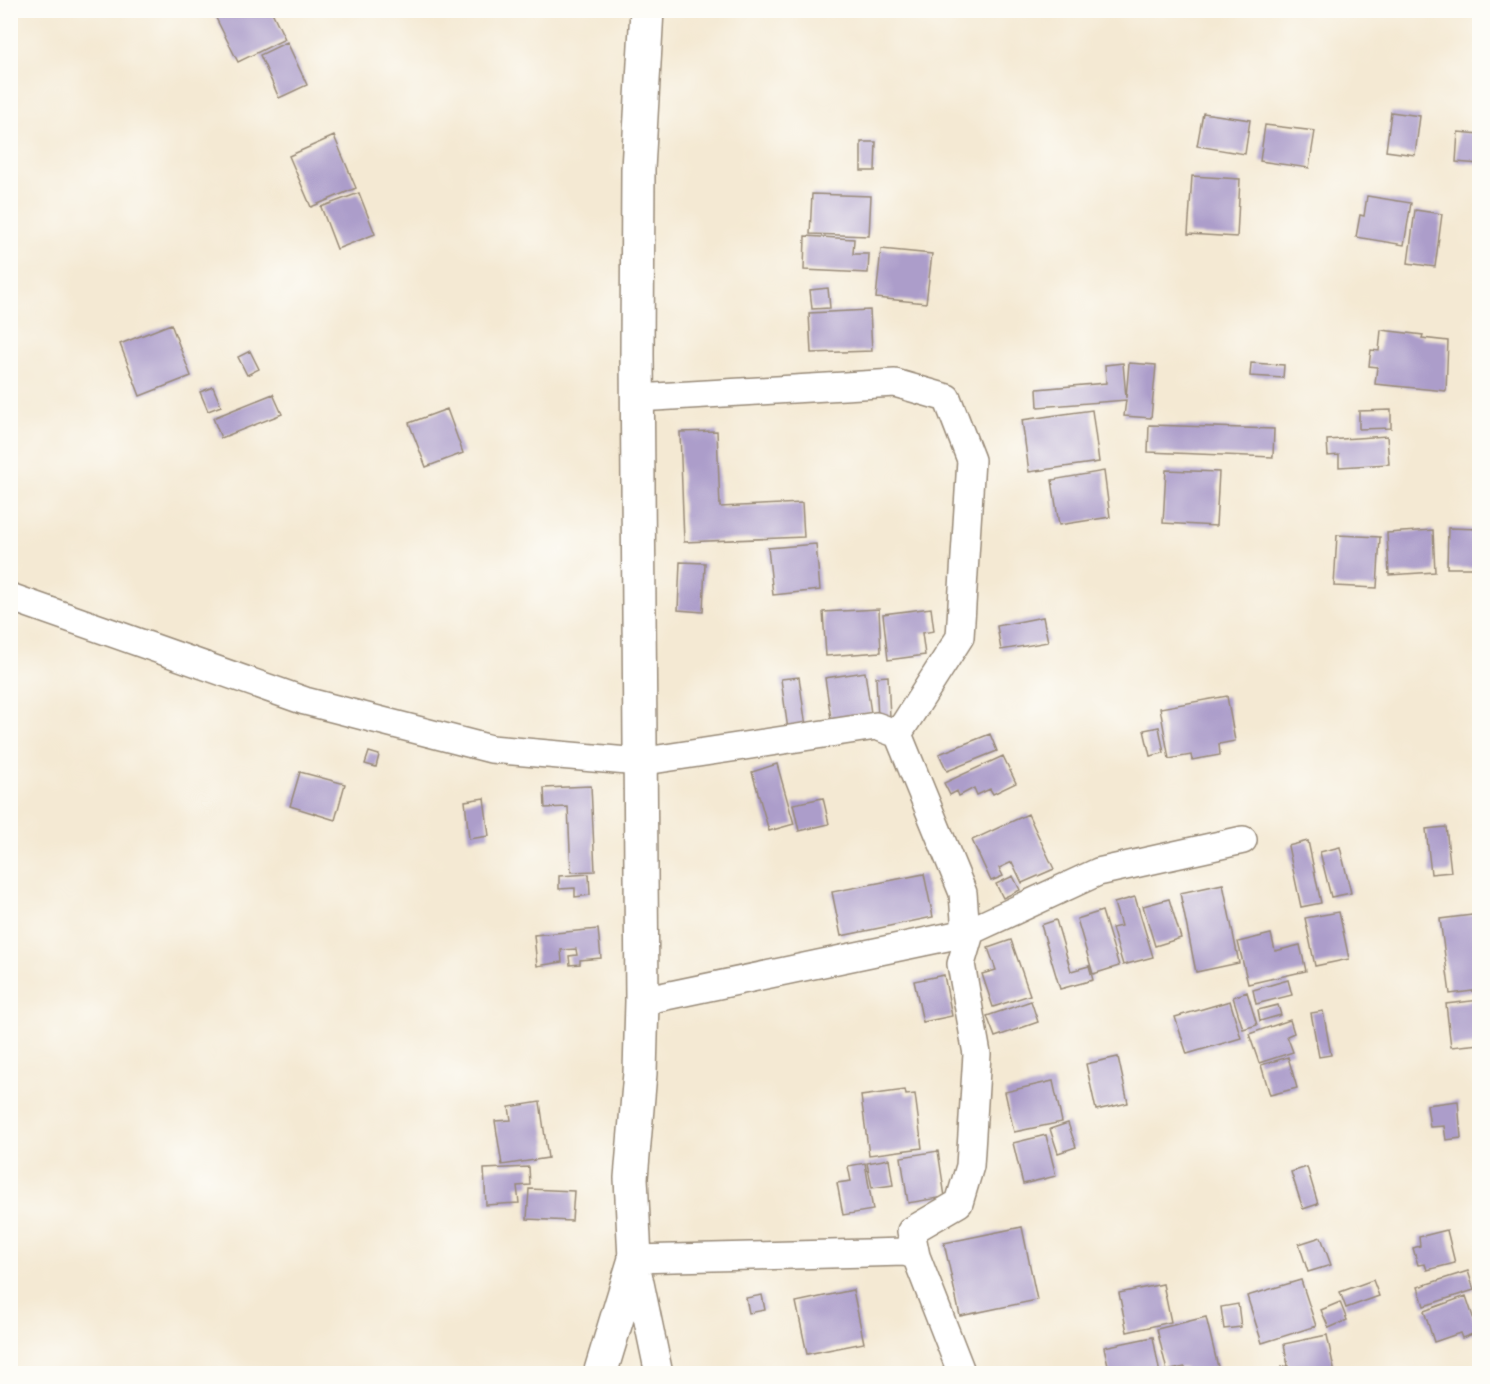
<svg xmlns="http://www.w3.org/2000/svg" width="1490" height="1384" font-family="'Shantell Sans',sans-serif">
<rect width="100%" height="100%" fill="#fdfcf7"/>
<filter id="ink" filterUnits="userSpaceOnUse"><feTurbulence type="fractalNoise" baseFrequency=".0167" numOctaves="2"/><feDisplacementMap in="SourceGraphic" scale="12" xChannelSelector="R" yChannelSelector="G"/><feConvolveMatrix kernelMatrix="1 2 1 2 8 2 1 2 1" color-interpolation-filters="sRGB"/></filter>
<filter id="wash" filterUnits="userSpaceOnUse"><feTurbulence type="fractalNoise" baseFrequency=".008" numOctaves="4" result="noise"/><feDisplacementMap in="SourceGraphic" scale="24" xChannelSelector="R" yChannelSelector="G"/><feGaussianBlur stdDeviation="1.35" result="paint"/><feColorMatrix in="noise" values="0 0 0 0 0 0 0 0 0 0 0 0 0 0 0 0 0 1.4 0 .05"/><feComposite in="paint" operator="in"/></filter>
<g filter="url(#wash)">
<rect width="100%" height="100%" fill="#f4e9d3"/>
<g id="blocks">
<path fill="#ac9dca" d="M212 10H271L285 39 238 62Z
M287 42 307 85 279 98 260 55Z
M1391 112 1420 116 1415 155 1386 151Z
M1203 113 1250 120 1245 154 1197 146Z
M1265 125 1315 131 1309 168 1260 161Z
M1458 132 1480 134V164L1456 162Z
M334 136 356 188 311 207 289 156Z
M861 142H876L875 171H861Z
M1192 176 1240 179 1237 237 1188 234Z
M359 193 375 234 337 249 321 207Z
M812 194 871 196 869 236 810 234Z
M1367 196 1411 203 1404 245 1356 237 1360 215 1364 216Z
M1415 210 1442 214 1435 267 1408 263Z
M805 236 854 239 853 254H869L868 273 804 270Z
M881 249 932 254 926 303 876 298Z
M828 288 830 308 812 309 810 290Z
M870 310 872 351 811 353 809 313Z
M171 324 191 376 140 396 120 344Z
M1381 330 1423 335 1422 338 1448 341 1446 391 1375 384 1377 367 1369 366 1371 350 1379 351Z
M250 351 259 369 247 375 238 357Z
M1123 363 1126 398 1129 363 1156 365 1151 418 1124 416 1126 400 1038 407 1037 389 1106 383 1105 365Z
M1251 363 1284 365 1283 378 1250 376Z
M213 387 221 406 208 411 200 392Z
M273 394 282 414 221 438 213 418Z
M447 409 463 453 426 467 409 423Z
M1092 410 1099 462 1029 472 1022 420Z
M1391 410V428L1359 429V411Z
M1149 425 1274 429 1273 457 1148 452Z
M717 431 720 507 802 503 804 537 684 542 680 432Z
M1387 436 1389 464 1339 467V455L1328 456 1327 440Z
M1166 470 1219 472 1216 526 1163 523Z
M1104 471 1110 517 1059 525 1052 480Z
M1448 528 1480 529V568H1447Z
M1433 530 1435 572 1389 575 1387 533Z
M1337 535 1380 537 1377 588 1334 586Z
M816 544 820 590 773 595 768 548Z
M680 562 705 563 703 612 678 610Z
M931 608 934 631 922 633 925 655 888 660 883 614Z
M879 609 881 652 826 656 823 612Z
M1043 617 1048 642 1001 650 997 626Z
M865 672 871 713 831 719 825 678Z
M888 676 890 718 878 719 876 677Z
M799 677 806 727 788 730 781 679Z
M1227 696 1235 741 1219 744 1220 755 1192 760 1191 755 1169 759 1160 708Z
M1159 727 1164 753 1150 756 1144 730Z
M990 734 997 751 947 771 939 754Z
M369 752 379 755 376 767 365 764Z
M1003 756 1016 783 993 794 990 789 977 795 974 788 959 796 957 791 950 795 944 783Z
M777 764 794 824 769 831 752 772Z
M300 772 345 784 335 820 290 806Z
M591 786 595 871 571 872 568 807 545 808 544 788Z
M484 798 489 836 469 839 465 801Z
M823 798 829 824 799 831 793 804Z
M1028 814 1054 869 1022 883 1012 862 999 868 1003 876 991 881 972 840Z
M1446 827 1451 872 1431 874 1426 829Z
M1308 841 1321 903 1301 907 1288 846Z
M1340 847 1351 893 1331 897 1320 852Z
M589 874 590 895 575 897V888L559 889V876Z
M924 874 933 917 841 936 832 892Z
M1013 876 1020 890 1003 898 996 884Z
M1223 884 1239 963 1196 972 1180 893Z
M1135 897 1153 957 1123 965 1112 928 1121 926 1114 903Z
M1169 899 1181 938 1155 946 1143 906Z
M1102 911 1119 966 1093 974 1077 919Z
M1339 912 1349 959 1315 966 1305 918Z
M1480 914V990L1450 994 1440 919Z
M1056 920 1071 971 1089 966 1093 980 1060 989 1041 925Z
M598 929 601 958 580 960V964L570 965 569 956 577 955 576 949 561 950 562 962 537 966 534 935Z
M1271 934 1275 951 1300 945 1306 971 1248 984 1238 942Z
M1011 940 1030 995 993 1007 982 974 996 970 988 948Z
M944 975 952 1016 923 1022 914 981Z
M1288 980 1292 995 1256 1004 1253 990Z
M1247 992 1257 1025 1243 1029 1233 997Z
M1480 1000V1044L1451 1047 1446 1004Z
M1031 1001 1038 1022 995 1037 987 1016Z
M1230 1001 1241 1038 1187 1054 1175 1017Z
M1278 1005 1281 1015 1260 1021 1258 1010Z
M1323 1011 1331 1055 1319 1057 1311 1013Z
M1290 1020 1294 1033 1287 1036 1293 1052 1259 1063 1249 1034Z
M1118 1057 1128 1103 1096 1110 1086 1064Z
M1288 1057 1297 1088 1270 1095 1261 1065Z
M1053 1081 1062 1122 1014 1132 1005 1092Z
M905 1090 906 1095 915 1094 922 1148 869 1155 861 1096Z
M1458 1101 1461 1138 1446 1140 1444 1126 1430 1127 1427 1105Z
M540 1102 548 1158 502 1165 495 1121 511 1120 509 1107Z
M1068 1123 1076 1147 1058 1153 1050 1129Z
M1046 1135 1056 1176 1023 1184 1013 1143Z
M938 1151 945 1197 908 1203 901 1157Z
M889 1159 893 1185 872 1188 867 1163Z
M865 1163 873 1210 843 1215 837 1183 851 1181 848 1166Z
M529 1167 530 1185 517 1186 519 1203 486 1205 484 1169Z
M1307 1167 1318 1204 1303 1209 1291 1172Z
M529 1189 574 1191 572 1221 527 1219Z
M1022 1227 1037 1300 960 1316 944 1243Z
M1447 1230 1455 1263 1427 1270 1425 1264 1418 1265 1413 1248 1420 1246 1419 1237Z
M1321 1237 1331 1265 1308 1272 1299 1244Z
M1468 1271 1474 1290 1424 1306 1418 1287Z
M1301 1280 1316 1326 1262 1343 1247 1296Z
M1373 1280 1379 1296 1346 1308 1340 1292Z
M1163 1284 1171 1322 1127 1332 1119 1293Z
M853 1290 864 1343 807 1354 796 1302Z
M762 1295 765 1310 749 1313 746 1298Z
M1466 1296 1478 1332 1462 1338 1460 1333 1434 1342 1424 1311Z
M1340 1302 1347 1320 1329 1328 1321 1310Z
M1238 1304 1241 1327 1224 1329 1221 1307Z
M1206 1317 1218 1367 1190 1374H1186L1185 1367 1167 1371 1157 1329Z
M1327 1335 1335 1374H1283L1281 1367 1288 1366 1284 1344Z
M1153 1337 1160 1374H1110L1104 1347Z"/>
</g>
</g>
<g filter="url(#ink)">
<use href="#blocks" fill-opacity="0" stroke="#988a78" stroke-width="1.5"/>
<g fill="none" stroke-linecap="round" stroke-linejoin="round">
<g stroke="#988a78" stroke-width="30">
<path id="minor" d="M638 398 895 383 947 398 971 460 960 637 898 734
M10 597 305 701 491 749 639 762 876 726 898 734 963 893 966 933
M642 1001 966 933 1098 872 1243 840
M659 1374 635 1259 905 1252 916 1256
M962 1374 916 1256 911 1231 959 1203 970 1166 977 1054 961 964 971 930"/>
</g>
<g stroke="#988a78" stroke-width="36">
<path id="major" d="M600 1374 635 1259 631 1178 640 1073 642 1001 637 354 638 169 647 10"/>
</g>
<use href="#minor" stroke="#fff" stroke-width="27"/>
<use href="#major" stroke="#fff" stroke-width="33"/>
</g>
</g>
<rect width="1490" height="1384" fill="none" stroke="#fdfcf7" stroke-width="36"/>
</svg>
